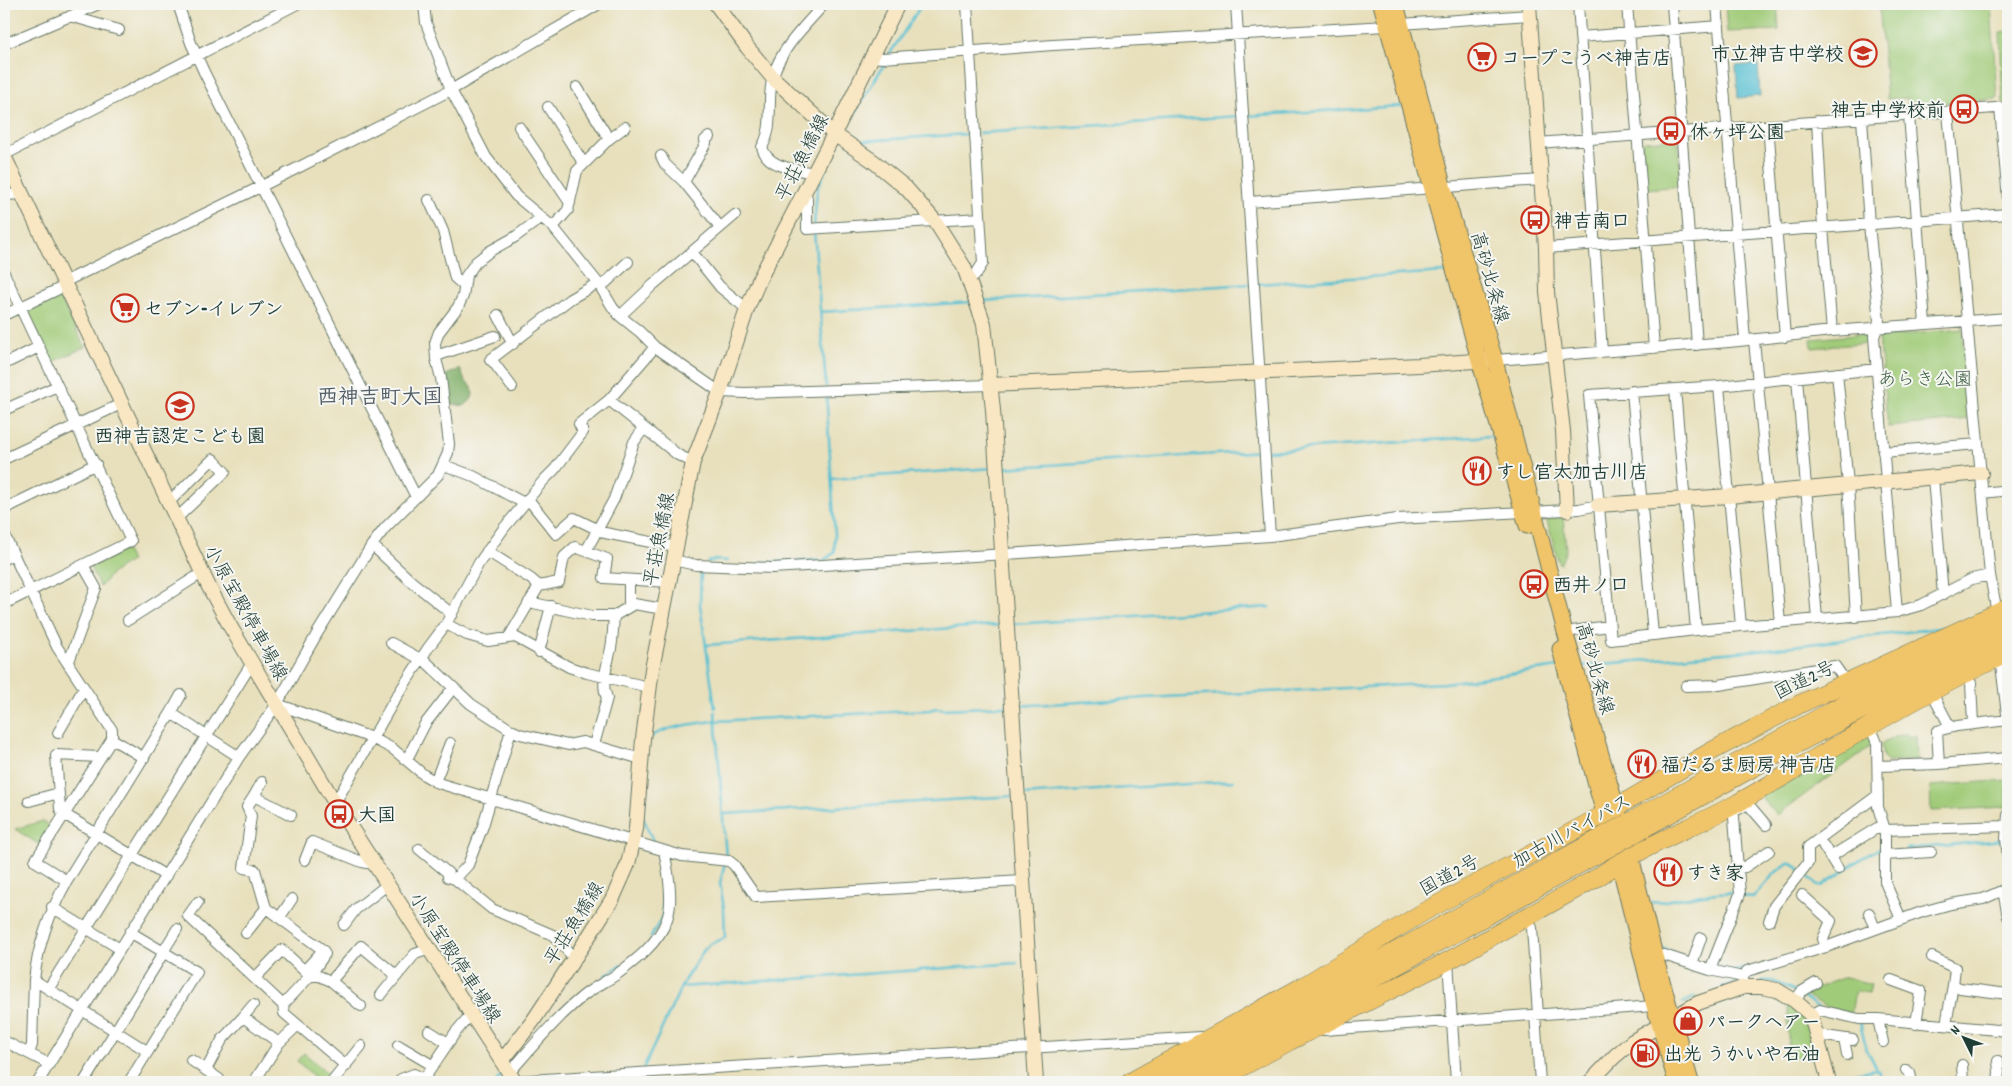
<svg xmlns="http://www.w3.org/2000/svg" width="2012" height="1086" font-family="Dekko,'Klee One',sans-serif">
<rect width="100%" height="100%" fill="#f6f6f2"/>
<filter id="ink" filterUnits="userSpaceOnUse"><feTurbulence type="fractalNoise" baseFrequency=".02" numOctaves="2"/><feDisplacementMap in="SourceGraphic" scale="10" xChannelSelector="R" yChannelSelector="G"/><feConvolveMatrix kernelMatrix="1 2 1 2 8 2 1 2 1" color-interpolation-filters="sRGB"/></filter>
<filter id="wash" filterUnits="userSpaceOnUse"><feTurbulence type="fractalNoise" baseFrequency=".0096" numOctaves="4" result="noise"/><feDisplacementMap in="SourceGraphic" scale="20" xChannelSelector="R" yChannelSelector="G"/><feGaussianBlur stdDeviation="1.12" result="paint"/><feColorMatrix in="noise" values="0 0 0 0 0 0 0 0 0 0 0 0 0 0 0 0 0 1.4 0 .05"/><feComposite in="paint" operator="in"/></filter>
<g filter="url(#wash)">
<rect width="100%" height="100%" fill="#e8e0bc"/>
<path fill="#a0cb78" stroke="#608456" d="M1725 4H1777L1779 30 1727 32Z
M1879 4H1991L1997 99 1908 105 1907 98 1887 99Z
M2008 31V102L2003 103 2000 32Z
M1675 139 1678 141 1682 186 1646 189 1642 144 1644 141Z
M59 296 85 347 51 363 29 315 31 309Z
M1962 329 1970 419 1888 427 1879 337Z
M1865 334 1870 337 1871 343 1812 348 1811 339Z
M1563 517 1566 550 1561 563 1559 564 1547 521 1550 519Z
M126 550 131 561 112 573 100 587 90 567Z
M1907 734 1908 737 1916 735 1917 760 1888 762 1883 758 1881 744 1897 736Z
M1865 735 1870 738 1871 746 1777 815 1758 794Z
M2008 780 2006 807 1931 811 1930 786Z
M43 821 52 828 41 846 15 829Z
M1845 977 1871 984 1869 993 1855 991 1851 1014 1828 1008 1804 994 1811 990Z
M1788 1004 1806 1022 1818 1057 1788 1058Z
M304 1053 332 1077 327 1082H320L297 1061Z
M1823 1077 1824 1082H1758Z"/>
<path fill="#80af68" stroke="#50764e" d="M460 369 465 381 472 387 473 395 471 400 464 406 448 403 446 375Z"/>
<path fill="#55bfd2" stroke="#3a7e83" d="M1758 64 1760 96 1738 98 1736 66Z"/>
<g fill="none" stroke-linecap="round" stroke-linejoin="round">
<path stroke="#55bfd2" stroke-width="2.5" d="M889 55 922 4
M1245 116 1401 106
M850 120 887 60
M979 133 1239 116
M861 141 968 134
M814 225 817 190 829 161
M814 230 826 387
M1256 284 1445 272
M982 301 1251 284
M820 312 972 302
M1268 451 1491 436
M1001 468 1262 451
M831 479 993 468
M708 562 714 560 727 561
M760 563 824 560 834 553 835 535 826 392
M704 568 701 572 700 605 715 708
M1014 624 1270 607
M706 645 998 625
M1580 666 1769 649 1947 627
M1016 706 1145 698 1445 683 1559 667
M715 712 726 858
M649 739C660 727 699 723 716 721L930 710 936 708 944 709 1008 706
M1022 795 1233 781
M724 814 1014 796
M643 817 654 844
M1907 849 2003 840
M2006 861 2008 873
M1804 873 1818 886H1822L1862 858 1882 847
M1742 896 1753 897 1775 873 1788 863H1792L1800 870
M1651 903 1716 893 1736 892
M651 937 663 915 662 870 657 851
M1662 948 1673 953
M1734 971 1746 968
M605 976 621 965
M1762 981H1772L1797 992
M681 987 1017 963
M1722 988 1738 981
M1801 995 1819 1008
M1683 1003 1695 997
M1860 1023 1866 1048 1884 1082
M510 1064 562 1008
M643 1069 684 981 704 950 710 944 725 938 724 909 720 883 725 863
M1835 1077 1876 1069
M496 1082 503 1073
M636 1082 639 1076
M1738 1082 1822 1076"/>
</g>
</g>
<g filter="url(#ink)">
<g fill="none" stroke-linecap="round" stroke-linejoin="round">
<g stroke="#657664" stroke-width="12">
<path id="street" d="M178 4 191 43 204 72 416 497
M424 4 426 23 451 90 486 157 516 196 553 227 598 283 613 308 620 316 640 332 655 347 720 392 745 393 990 385
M967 4 983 263 976 274 969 279
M1236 4 1270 536
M1578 4 1602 352
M1627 4 1654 348
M1672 4 1697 345
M1717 4 1745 340
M70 16 119 30
M1401 24 1529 15
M1580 37 1719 26
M4 44 99 4
M872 57 883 58 1053 45 1387 26
M577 87 609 139
M548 107 584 164
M2000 108 2008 199
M1948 112 1990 575 1997 613
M1909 115 1925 324
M1862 118 1869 225 1879 321 1874 337 1897 612
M1817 121 1823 228 1832 331
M1768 125 1785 337
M519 127 570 203
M1538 143 2008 107
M4 155 297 4
M661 156 665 164 684 182 720 227
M814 173C796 169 767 168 762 147 775 126 766 99 773 76 781 48 806 25 824 4
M684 182 706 143 705 140 709 137
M805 189 807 199V229L980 218
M4 195 23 194
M429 200 443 231 455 278 463 285
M1249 202 1540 180
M553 227 568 210 577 171 609 139 625 127
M1546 248 2008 214
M692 252 720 287 747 309
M4 273 131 541 4 604
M64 282 260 187 451 90 599 4
M601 287 628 262
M4 315 65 286
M498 315 513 344
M620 316 653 285 735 215
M1754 340 1780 623
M436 356 495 336
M491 359 512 387
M490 360 570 299 598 283
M1495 360 1729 342 1832 331 2008 318
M4 364 39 347
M1877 369 1719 386 1589 395 1611 640 1696 630 1897 612 1921 605 1972 579 1990 575
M1837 373 1848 484 1856 617
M1797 378 1817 619
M1719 386 1741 626
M1675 389 1696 630
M1632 391 1653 635
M609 400 678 455 693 462
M4 410 57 386
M1883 452 1978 444
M4 459 121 404
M444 465 473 476 524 503
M1933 478 1943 595
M1983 493 2008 490
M528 499 556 534 574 518 605 533 676 547
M169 502 213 459 225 472 176 519
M4 509 96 464
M1534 512 1579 509 1598 505
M4 534 57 647 112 730V739L144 758
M372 545 412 582 452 614
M487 551 531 579 539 586 559 582 564 557 575 547 607 559 604 578 669 582
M586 551 614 499 634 442 644 428
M4 559 13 554
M673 560 696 565 772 568 1007 554 1270 536 1398 519 1523 512
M629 580V607
M529 602 592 616H614L634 604 663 609
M128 620 202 573
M446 624 467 635 488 641 515 637 569 667 587 673 649 687
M1565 632 1609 626
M509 637 539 586
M391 643 422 660
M539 652 551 606
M2000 657 2008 722
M423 659 471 704 511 730 520 734 568 745 583 742 641 759
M68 664 96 588 83 565
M1963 675 1971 683 1973 724
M1686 686 1719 685 1835 666 1846 682
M1931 691 1948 723
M277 704 372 738 393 749 424 775 438 783 682 856 729 861 734 865 756 897 1022 881
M171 713 181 695
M1870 726 1877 743 1878 807 1885 830V882L1901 919
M58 733 84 688
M594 745 607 698C600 683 608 664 611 648 613 638 613 627 614 616
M100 757 56 755 60 809 64 814 166 876
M407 759 425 724 453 688
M1939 764 1937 731 1957 726 2008 720
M1878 766 1939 764 2008 758
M435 782 450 743
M254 796 262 782
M29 801 59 793
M335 803 395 699 428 648 446 624 479 563 504 528 544 480 555 469 583 432 579 424 609 400 655 347
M1739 809 1748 804 1766 825
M291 815 254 796 247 807 251 816 244 868 255 870 266 908 323 950 305 970
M2008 815 2006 838 2008 859
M1823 845 1838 869
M419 849 448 873V877L455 879 492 909 553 935 574 958
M1885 855 1931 852
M1830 857 1877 828 1885 830 2007 826
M305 860 312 842 362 862 373 864
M1738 868 1745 867 1769 851
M455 879 468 865 483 826 511 730
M67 881 35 861 112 739
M2003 890 2008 917
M1802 895 1831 921 1823 939 1826 947
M198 902 188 916 283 1005 310 976H319L331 981 361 946 397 976
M52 907 120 949
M1869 913 1875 929
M1527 916 1532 928 1538 1014
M280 917 292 899
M1769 921 1774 906 1808 863V847L1878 795
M344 925 356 909 387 885
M246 933 266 908
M163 952 177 929
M1655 956 1664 955 1710 970 1743 977
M1932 957 1955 968 1953 985
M1448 961 1456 1082
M1692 964 1701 938
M1710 970 1740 894 1733 805
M255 978 282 950 310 976 325 954
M1891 980 1921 991 1916 1024
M331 981 361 1006
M1744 987 1743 977 1747 971 1826 947 1922 912 1951 904 1983 899 2008 888
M49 988 252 663
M381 995 415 954 430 949
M1795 1001 1801 992 1816 983
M283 1005 284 1013 346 1066
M1535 1015 1540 1082
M1811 1015 1820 1010 1859 1019H1878L2008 1031
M243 1017 253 1005
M1878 1019 1883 1042
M1946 1025 1953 985 1960 988 2008 994
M1319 1027 1324 1030 1654 1006
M429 1031 448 1043
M1818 1035 1853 1040
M1844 1039 1847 1055
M4 1041 49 1064
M398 1045 432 1065
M147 1051 34 980C38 945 49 913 67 881L171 713 239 757
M29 1053 32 1045 34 980
M191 1060 219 1079 218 1082
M1998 1061 1999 1072 1998 1082
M1962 1065 1963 1082
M206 1070 222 1040 243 1017 279 1043
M1906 1070 1910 1073 1912 1082
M509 1073C533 1046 555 1019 583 996 593 988 605 982 616 975 635 961 659 943 667 919 674 901 668 870 664 851
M401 1079 414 1074 424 1079
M514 1081 1200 1037 1206 1040
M38 1082 239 757 277 704 318 632 372 545 385 528 438 475 448 453 449 444 441 378 436 359 435 343 439 332 458 307 463 296 466 276 476 262 490 251 515 237 541 218
M84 1082 164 952
M129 1082 197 972 130 932
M254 1082 279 1043 298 1025
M332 1082 361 1046
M422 1082 455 1033 471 1014"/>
</g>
<g stroke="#657664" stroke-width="16">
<path id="secondary" d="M716 4 747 47 772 77 834 134 873 161 906 188 935 221 964 267 984 324 993 410 1036 1082
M1529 4 1546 248 1547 292 1563 431 1567 510
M4 156 209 587 230 626 335 803 515 1082
M990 385 1419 365 1488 360
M1598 505 1729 496 1981 473
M502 1061 533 1021 589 936 613 898 628 864 636 829 643 739 652 669 693 462 720 392 747 309 760 278 834 134 898 4
M1590 1082 1615 1056 1633 1041 1698 1003 1744 987H1761L1777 990 1795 1001 1811 1015 1829 1082"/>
</g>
<g stroke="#657664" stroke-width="17">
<path id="primary" d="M1381 4 1479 360 1527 526
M1396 4 1444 189 1495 360 1565 632 1631 856 1655 956 1691 1082
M1560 649 1597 789 1619 863 1654 1006 1676 1082"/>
</g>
<g stroke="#657664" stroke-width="19">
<path id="highway" d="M1628 823 1851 700 1912 668 2008 625
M1632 835C1755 766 1879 697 2008 639
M1130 1082 1305 985 1422 913 1605 814 1710 752 1800 704 2008 608
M1160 1082 1602 837
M1187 1082 1605 850
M1214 1082 1290 1041 1448 961 1598 877C1640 847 1690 829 1736 804 1826 753 1913 697 2008 653"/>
</g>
<use href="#street" stroke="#fff" stroke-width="10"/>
<use href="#secondary" stroke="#f9e7c3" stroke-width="14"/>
<use href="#primary" stroke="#f0c469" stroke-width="15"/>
<use href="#highway" stroke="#f0c469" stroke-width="18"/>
<g stroke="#657664" stroke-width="19" stroke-linecap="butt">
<path id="highway-bridge" d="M1602 837 1628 823
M1605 850 1632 835"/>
</g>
<use href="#highway-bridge" stroke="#f0c469" stroke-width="18"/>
</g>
</g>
<defs>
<g id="school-ring" transform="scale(1.4375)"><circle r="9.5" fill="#f6f6f2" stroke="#c8321e" stroke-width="1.5"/><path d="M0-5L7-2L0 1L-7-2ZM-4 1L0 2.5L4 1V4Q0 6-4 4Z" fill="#c8321e"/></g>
<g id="supermarket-ring" transform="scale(1.4375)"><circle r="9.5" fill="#f6f6f2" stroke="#c8321e" stroke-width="1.5"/><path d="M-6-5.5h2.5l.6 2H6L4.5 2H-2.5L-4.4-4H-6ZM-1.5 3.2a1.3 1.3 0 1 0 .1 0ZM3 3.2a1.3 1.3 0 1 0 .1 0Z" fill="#c8321e"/></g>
<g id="bus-ring" transform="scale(1.4375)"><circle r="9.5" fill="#f6f6f2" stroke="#c8321e" stroke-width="1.5"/><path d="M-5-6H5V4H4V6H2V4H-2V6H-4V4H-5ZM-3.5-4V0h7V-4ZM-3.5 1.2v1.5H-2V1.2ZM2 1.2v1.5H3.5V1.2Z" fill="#c8321e"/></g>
<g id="restaurant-ring" transform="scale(1.4375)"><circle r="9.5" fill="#f6f6f2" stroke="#c8321e" stroke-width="1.5"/><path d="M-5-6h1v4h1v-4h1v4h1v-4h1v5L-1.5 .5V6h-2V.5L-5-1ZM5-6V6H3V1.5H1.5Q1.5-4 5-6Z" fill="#c8321e"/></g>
<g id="shop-ring" transform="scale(1.4375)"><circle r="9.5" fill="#f6f6f2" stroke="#c8321e" stroke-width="1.5"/><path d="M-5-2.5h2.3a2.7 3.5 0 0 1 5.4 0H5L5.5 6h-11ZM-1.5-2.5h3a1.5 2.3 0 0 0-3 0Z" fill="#c8321e"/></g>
<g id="fuel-ring" transform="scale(1.4375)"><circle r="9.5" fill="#f6f6f2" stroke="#c8321e" stroke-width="1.5"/><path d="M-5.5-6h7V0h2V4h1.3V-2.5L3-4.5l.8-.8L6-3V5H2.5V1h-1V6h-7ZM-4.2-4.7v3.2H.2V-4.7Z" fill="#c8321e"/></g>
</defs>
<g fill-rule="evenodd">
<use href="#school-ring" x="1863" y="53"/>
<use href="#supermarket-ring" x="1482" y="57"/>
<use href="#bus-ring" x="1964" y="109"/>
<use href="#bus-ring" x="1671" y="131"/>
<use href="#bus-ring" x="1535" y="220"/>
<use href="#supermarket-ring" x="125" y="308"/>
<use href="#school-ring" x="180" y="406"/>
<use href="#restaurant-ring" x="1477" y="471"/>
<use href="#bus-ring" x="1534" y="584"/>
<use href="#restaurant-ring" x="1642" y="764"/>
<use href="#bus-ring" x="339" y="814"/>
<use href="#restaurant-ring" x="1668" y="872"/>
<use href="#shop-ring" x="1688" y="1021"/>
<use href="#fuel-ring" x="1645" y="1053"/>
</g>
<g text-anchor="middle" stroke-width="4" stroke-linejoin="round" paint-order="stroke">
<g font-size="19" font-weight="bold" fill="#1f3d34" stroke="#f6f6f2" text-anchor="start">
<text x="1844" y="60" text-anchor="end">市立神吉中学校</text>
<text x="1501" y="64">コープこうべ神吉店</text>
<text x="1945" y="116" text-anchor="end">神吉中学校前</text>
<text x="1690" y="138">休ヶ坪公園</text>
<text x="1554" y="227">神吉南口</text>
<text x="144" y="315">セブン-イレブン</text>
<text x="180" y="442" text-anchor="middle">西神吉認定こども園</text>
<text x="1496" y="478">すし官太加古川店</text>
<text x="1553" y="591">西井ノ口</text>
<text x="1661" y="771">福だるま厨房 神吉店</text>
<text x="358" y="821">大国</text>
<text x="1687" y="879">すき家</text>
<text x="1707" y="1028">パークヘアー</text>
<text x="1664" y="1060">出光 うかいや石油</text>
</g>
<g font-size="19" fill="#1f3d34" stroke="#f6f6f2">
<text transform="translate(801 157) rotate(-63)" y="7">平荘魚橋線</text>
<text transform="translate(1491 277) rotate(74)" y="7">高砂北条線</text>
<text transform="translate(658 539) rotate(-79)" y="7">平荘魚橋線</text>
<text transform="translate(247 612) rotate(61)" y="7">小原宝殿停車場線</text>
<text transform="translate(1596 668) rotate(74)" y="7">高砂北条線</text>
<text transform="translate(1804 679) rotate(-26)" y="7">国道2号</text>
<text transform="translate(1571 830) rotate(-29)" y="7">加古川バイパス</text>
<text transform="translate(1449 874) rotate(-29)" y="7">国道2号</text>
<text transform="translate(573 923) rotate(-58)" y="7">平荘魚橋線</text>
<text transform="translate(456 957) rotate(57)" y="7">小原宝殿停車場線</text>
</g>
<g font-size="19" fill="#3f6045" stroke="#f6f6f2">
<text x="1925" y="385">あらき公園</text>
</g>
<g font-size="21" font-weight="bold" fill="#535f68" stroke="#f6f6f2">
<text x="380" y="403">西神吉町大国</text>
</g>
</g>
<rect width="2012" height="1086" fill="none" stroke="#f6f6f2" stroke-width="20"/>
<g transform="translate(1964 1038) rotate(312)" stroke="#f6f6f2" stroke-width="4" paint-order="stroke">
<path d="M0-4L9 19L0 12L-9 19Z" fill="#1f3d34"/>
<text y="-8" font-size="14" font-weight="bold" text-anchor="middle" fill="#1f3d34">N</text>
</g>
</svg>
